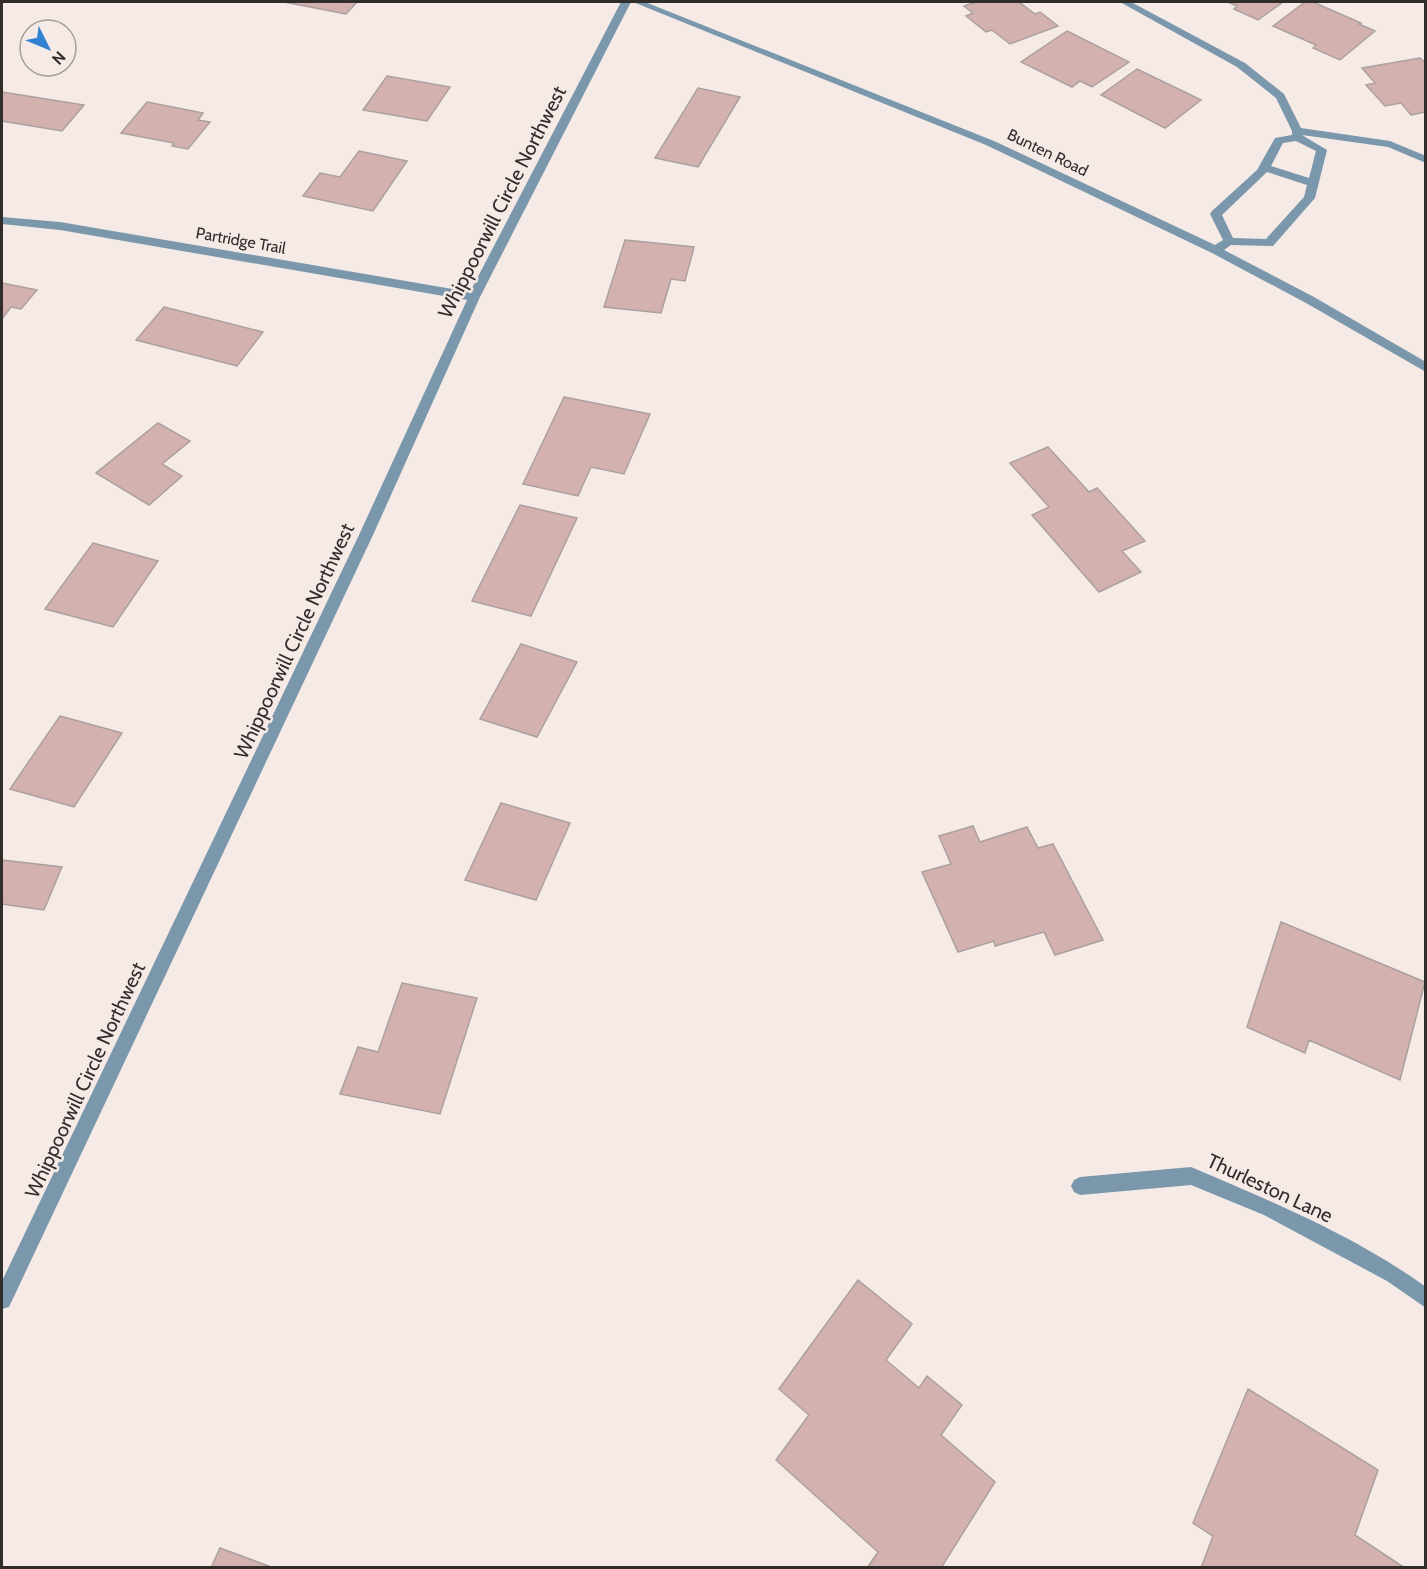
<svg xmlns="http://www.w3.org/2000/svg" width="1427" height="1569" font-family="Cabin,sans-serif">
<rect width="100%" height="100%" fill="#f5eae5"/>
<path fill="#d3b1ae" stroke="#aca09f" stroke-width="1.5" d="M284 2H357L346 14Z
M976 2H1019L1035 14 1040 12 1058 26 1010 44 992 30 986 32 966 16 973 13 964 6Z
M1228 2H1283L1258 20 1234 9 1237 6Z
M1305 2H1313L1361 23 1359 24 1375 31 1340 60 1313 48 1316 45 1273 26Z
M1067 31 1129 62 1092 87 1080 81 1072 87 1021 62Z
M1420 58 1426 63V112L1411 115 1401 103 1385 106 1366 85 1375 83 1362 68Z
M1137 69 1201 100 1165 128 1101 95Z
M387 76 450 87 427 121 363 110Z
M698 88 740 97 698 167 655 158Z
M2 92 84 105 62 131 2 121Z
M147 102 203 113 198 120 210 122 188 149 172 146 174 143 121 133Z
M359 151 407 161 373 211 303 196 320 173 340 177Z
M625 240 694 247 685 281 671 279 661 313 604 307Z
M2 283 37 290 21 309 11 307 2 319Z
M164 307 263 332 237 366 136 340Z
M564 397 650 414 624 474 591 467 578 496 523 484Z
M158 423 190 441 162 464 182 476 149 505 96 473Z
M1048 447 1089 492 1097 488 1145 541 1122 551 1141 572 1099 592 1032 515 1049 507 1010 463Z
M520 505 577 518 531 616 472 601Z
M93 543 158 561 113 627 45 609Z
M521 644 577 662 537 737 480 719Z
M60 716 122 733 74 807 10 789Z
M501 803 570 823 536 900 465 880Z
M973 826 980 842 1027 827 1038 848 1053 844 1103 940 1055 955 1044 932 995 946 994 941 958 952 922 872 951 864 939 836Z
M2 860 62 867 44 910 2 904Z
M1281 922 1425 982 1400 1080 1309 1040 1305 1053 1247 1027Z
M402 983 477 998 440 1114 340 1094 358 1047 378 1052Z
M858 1280 912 1324 886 1360 919 1388 927 1376 962 1405 941 1435 995 1482 941 1568H867L878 1552 776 1460 809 1415 779 1389Z
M1248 1389 1378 1470 1355 1535 1405 1568H1201L1213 1536 1193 1523Z
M220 1548 274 1568H211Z"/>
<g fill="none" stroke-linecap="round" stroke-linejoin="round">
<path fill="#7a97ac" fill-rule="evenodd" d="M621 2H631L480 297 373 535 9 1307 2 1309V1281L359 535 467 300 60 230 2 224V217L60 222 470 292Z
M633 2H645L994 141 1215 245 1223 240 1210 214 1212 211 1257 170 1275 138 1292 135V131L1276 98 1237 67 1120 2H1131L1245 63 1284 94 1301 128 1390 141 1426 156V163L1388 147 1302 135 1327 150 1315 198 1273 246 1231 245 1224 250 1314 297 1426 362V372L1306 303 1212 253 986 145ZM1296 141 1316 151 1309 178 1271 166 1283 143ZM1267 172 1307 185 1304 197 1266 239 1233 238 1222 215Z
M1191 1167C1271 1201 1355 1236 1426 1287V1308L1387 1281 1264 1215 1191 1185 1080 1195 1074 1192 1071 1186 1074 1180 1080 1177Z"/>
</g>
<g text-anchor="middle" stroke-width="5" stroke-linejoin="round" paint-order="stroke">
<g font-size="16" fill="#312d2b" stroke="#f5eae5">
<text transform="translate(1048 152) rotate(26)" y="6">Bunten Road</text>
<text transform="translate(241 240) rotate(10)" y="6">Partridge Trail</text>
</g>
<g font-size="20" fill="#312d2b" stroke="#f5eae5">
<text transform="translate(502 202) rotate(-63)" y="7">Whippoorwill Circle Northwest</text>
<text transform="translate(294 641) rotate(-65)" y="7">Whippoorwill Circle Northwest</text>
<text transform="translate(85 1080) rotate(-65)" y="7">Whippoorwill Circle Northwest</text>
<text transform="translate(1270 1188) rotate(25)" y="7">Thurleston Lane</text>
</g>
</g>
<rect width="1427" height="1569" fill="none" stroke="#312d2b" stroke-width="6"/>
<g transform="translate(48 48) rotate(133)"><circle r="28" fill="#f5eae5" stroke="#a79e9b" stroke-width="1.5"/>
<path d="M0-4.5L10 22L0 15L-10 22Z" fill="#3282d2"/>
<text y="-9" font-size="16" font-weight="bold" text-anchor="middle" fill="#312d2b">N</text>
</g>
</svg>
